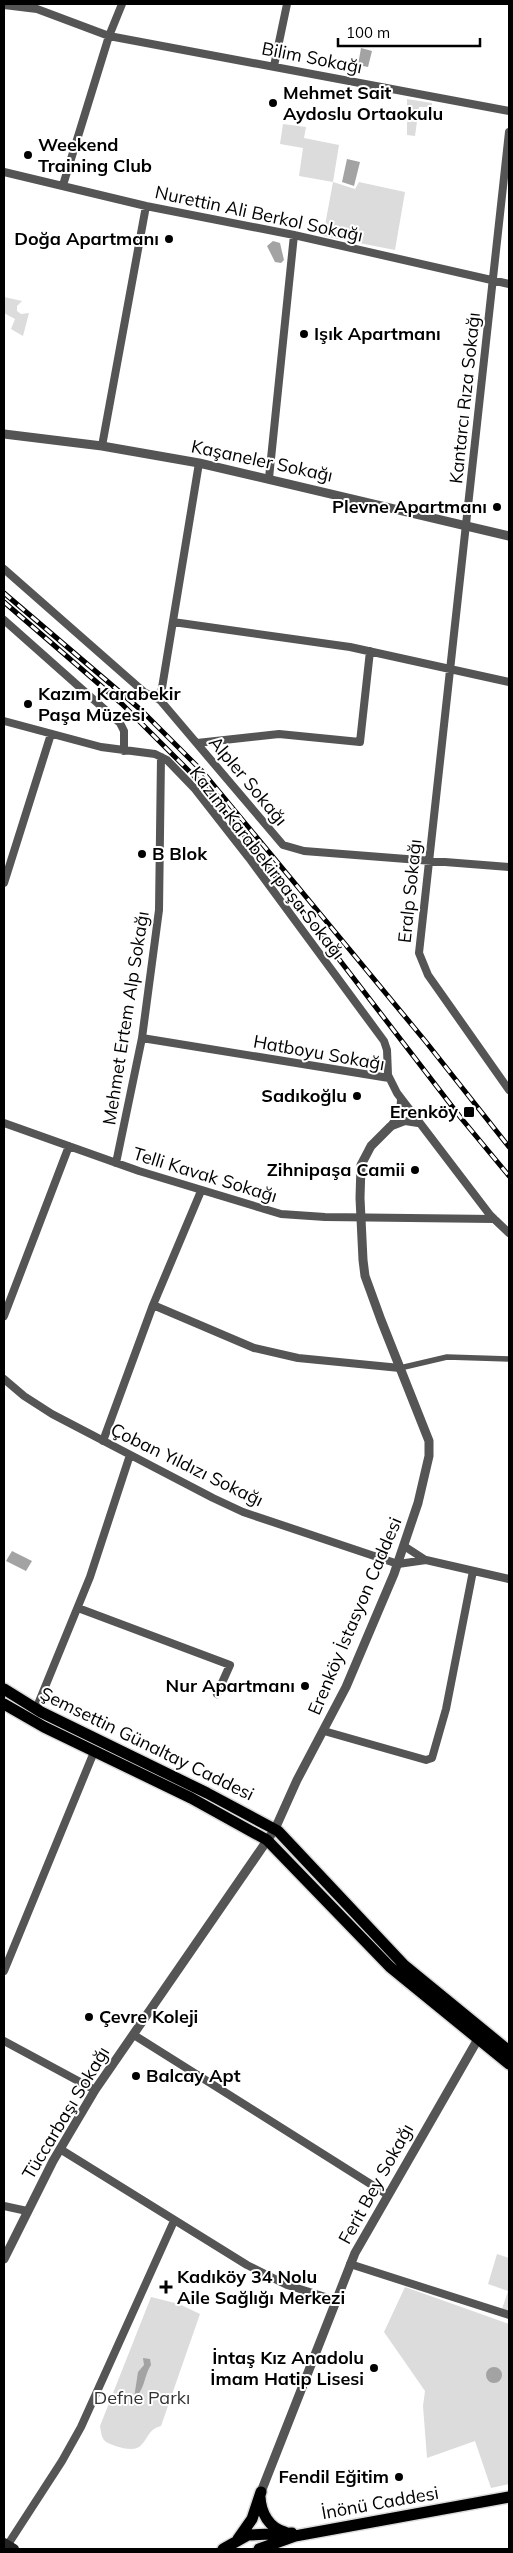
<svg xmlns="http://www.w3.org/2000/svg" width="513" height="2553" font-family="Mulish,sans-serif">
<rect width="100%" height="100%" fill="#fff"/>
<path fill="#dcdcdc" d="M407 99 432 103V107H419L415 136 407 135Z
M283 124 306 127 304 138 339 145 333 182 355 189 359 182 405 192 395 250 323 236 333 182 299 176 303 148 280 144Z
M4 297 22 301 17 306V311L21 314 29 313 23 336 11 329 15 319 4 313Z
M497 2254 509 2258V2311L502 2309 508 2291 488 2284Z
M405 2287 509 2324V2484L491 2488 475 2441 427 2458 423 2406 425 2391 384 2332Z
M151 2297 179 2304 200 2314 161 2426C148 2429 148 2440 139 2447 132 2452 111 2446 105 2441 101 2437 101 2431 100 2426Z"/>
<path fill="#a3a3a3" d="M361 48 372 51 368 67 358 65Z
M347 159 360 162 354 186 342 182Z
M273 241 280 243 284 260 281 263 275 262 267 246Z
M12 1551 32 1561 26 1571 6 1561Z
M143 2358 150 2359 151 2365C144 2375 145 2391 134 2398L138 2372 144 2365Z
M486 2375a8 8 0 1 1 16 0a8 8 0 1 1-16 0Z"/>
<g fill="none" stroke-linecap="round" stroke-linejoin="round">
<g stroke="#dbdbdb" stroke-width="14">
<path id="primary" d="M4 1689 41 1712 207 1793 278 1831 404 1965 509 2051
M4 1704 44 1727 191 1798 267 1840 390 1967 509 2064
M260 2497C261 2513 269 2528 285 2532
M238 2539 252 2519 261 2492
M223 2549 248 2535 292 2533
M259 2549 295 2536 509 2497"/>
</g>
<path stroke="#555" stroke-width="5.5" d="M400 1368 447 1357 509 1359"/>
<path stroke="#555" stroke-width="8" d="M4 5 37 9 109 36 509 111
M274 66 287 4
M509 132 419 953 428 975 509 1090
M4 172 146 206 294 235 509 284
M63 185 109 36 122 4
M102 446 146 206
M269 478 294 235
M4 569 144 692 160 700 283 845 304 851 509 867
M4 620 120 723 124 731V751
M173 622 350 647 509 682
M160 700 199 463
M4 721 101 747 155 754 167 760 195 789 249 858 384 1041 387 1050 388 1075 397 1093 490 1215 509 1233
M197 743 279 734 360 742 370 651
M4 883 51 734
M142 1038 389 1078
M4 1123 139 1171 281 1214 325 1217 494 1219
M392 1126 405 1121 418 1123
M390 1127 400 1114 401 1100
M116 1163 142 1038 159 910 161 757
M153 1305 254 1348 298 1358 400 1368
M4 1316 69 1146
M4 1379 24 1396 52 1414 213 1498 243 1512 398 1564 426 1560 509 1579
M103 1441 153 1305 201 1191
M404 1546 424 1559
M78 1608 230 1665 217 1694
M36 1709 90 1577 130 1455
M324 1731 426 1760 432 1758 446 1709 473 1571
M4 1971 94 1752
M134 2035 388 2195
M4 2041 95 2090
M60 2149 247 2265 287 2285 335 2300
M4 2206 27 2211
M350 2264 509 2315
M5 2549 62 2461 81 2427 174 2221"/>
<path stroke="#555" stroke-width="9" d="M4 434 102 446 199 463 509 536
M4 2259 53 2161 95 2090 275 1829 297 1780 346 1687 394 1574 418 1503 429 1456V1441L381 1320 365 1276 363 1260 360 1198 361 1165 371 1146 390 1127
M261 2492 355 2253 478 2039"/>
<path stroke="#222" stroke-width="10" d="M4 2543 14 2549"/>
<use href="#primary" stroke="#000" stroke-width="11"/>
<g stroke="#000" stroke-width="5">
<path id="rail" d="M4 593 141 710 202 771 426 1042 509 1147
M4 602 122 704 201 783 242 833 461 1118 509 1176"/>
</g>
<use href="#rail" stroke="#fff" stroke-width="3" stroke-dasharray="9" stroke-linecap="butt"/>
</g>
<g fill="#000" stroke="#fff" stroke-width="2">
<circle cx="273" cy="103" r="5"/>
<circle cx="28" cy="155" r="5"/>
<circle cx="169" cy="239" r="5"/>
<circle cx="304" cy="334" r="5"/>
<circle cx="497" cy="507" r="5"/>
<circle cx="28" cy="704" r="5"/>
<circle cx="142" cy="854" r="5"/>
<circle cx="357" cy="1096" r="5"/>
<rect x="463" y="1106" width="12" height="12" rx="2.5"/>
<circle cx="415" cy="1170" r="5"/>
<circle cx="305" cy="1686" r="5"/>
<circle cx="89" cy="2017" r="5"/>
<circle cx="136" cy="2076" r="5"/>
<path d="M163.5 2279.5h5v5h5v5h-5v5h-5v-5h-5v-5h5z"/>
<circle cx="374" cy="2368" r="5"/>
<circle cx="399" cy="2477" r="5"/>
</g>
<g text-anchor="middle" stroke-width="4" stroke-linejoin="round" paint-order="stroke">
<g font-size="18" fill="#000" stroke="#fff">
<text transform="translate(312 58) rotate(11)" y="6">Bilim Sokağı</text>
<text transform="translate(259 214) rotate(12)" y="6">Nurettin Ali Berkol Sokağı</text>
<text transform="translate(465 398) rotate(-84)" y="6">Kantarcı Rıza Sokağı</text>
<text transform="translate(262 461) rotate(12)" y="6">Kaşaneler Sokağı</text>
<text transform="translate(248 781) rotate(50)" y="6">Alpler Sokağı</text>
<text transform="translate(267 863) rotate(52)" y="6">Kazım Karabekirpaşa Sokağı</text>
<text transform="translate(410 891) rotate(-84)" y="6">Eralp Sokağı</text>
<text transform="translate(126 1018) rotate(-81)" y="6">Mehmet Ertem Alp Sokağı</text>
<text transform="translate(319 1053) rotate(10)" y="6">Hatboyu Sokağı</text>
<text transform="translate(205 1175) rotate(17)" y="6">Telli Kavak Sokağı</text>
<text transform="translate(187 1465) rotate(26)" y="6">Çoban Yıldızı Sokağı</text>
<text transform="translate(355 1616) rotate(-67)" y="6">Erenköy İstasyon Caddesi</text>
<text transform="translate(147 1744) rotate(26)" y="6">Şemsettin Günaltay Caddesi</text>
<text transform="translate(66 2113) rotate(-59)" y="6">Tüccarbaşı Sokağı</text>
<text transform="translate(376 2184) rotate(-61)" y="6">Ferit Bey Sokağı</text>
<text transform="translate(380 2503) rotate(-10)" y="6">İnönü Caddesi</text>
</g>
<g font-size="18" font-weight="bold" fill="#000" stroke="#fff" text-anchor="start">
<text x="283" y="99">Mehmet Sait<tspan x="283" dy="21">Aydoslu Ortaokulu</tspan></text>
<text x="38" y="151">Weekend<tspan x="38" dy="21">Training Club</tspan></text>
<text x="159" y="245" text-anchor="end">Doğa Apartmanı</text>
<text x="314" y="340">Işık Apartmanı</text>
<text x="487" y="513" text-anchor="end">Plevne Apartmanı</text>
<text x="38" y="700">Kazım Karabekir<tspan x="38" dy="21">Paşa Müzesi</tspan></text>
<text x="152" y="860">B Blok</text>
<text x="347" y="1102" text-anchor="end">Sadıkoğlu</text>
<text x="458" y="1118" text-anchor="end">Erenköy</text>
<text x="405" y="1176" text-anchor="end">Zihnipaşa Camii</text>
<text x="295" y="1692" text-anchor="end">Nur Apartmanı</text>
<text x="99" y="2023">Çevre Koleji</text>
<text x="146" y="2082">Balcay Apt</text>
<text x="177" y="2283">Kadıköy 34 Nolu<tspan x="177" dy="21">Aile Sağlığı Merkezi</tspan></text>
<text x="364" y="2364" text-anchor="end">İntaş Kız Anadolu<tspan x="364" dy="21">İmam Hatip Lisesi</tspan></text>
<text x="389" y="2483" text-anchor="end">Fendil Eğitim</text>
</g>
<g font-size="18" fill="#333" stroke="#fff">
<text x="142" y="2404">Defne Parkı</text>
</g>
</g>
<rect width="513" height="2553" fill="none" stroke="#000000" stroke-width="10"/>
<path d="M338 38v8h142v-8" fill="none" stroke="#000000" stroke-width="2.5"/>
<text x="346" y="38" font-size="15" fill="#000000" stroke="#ffffff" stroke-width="4" paint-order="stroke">100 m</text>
</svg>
